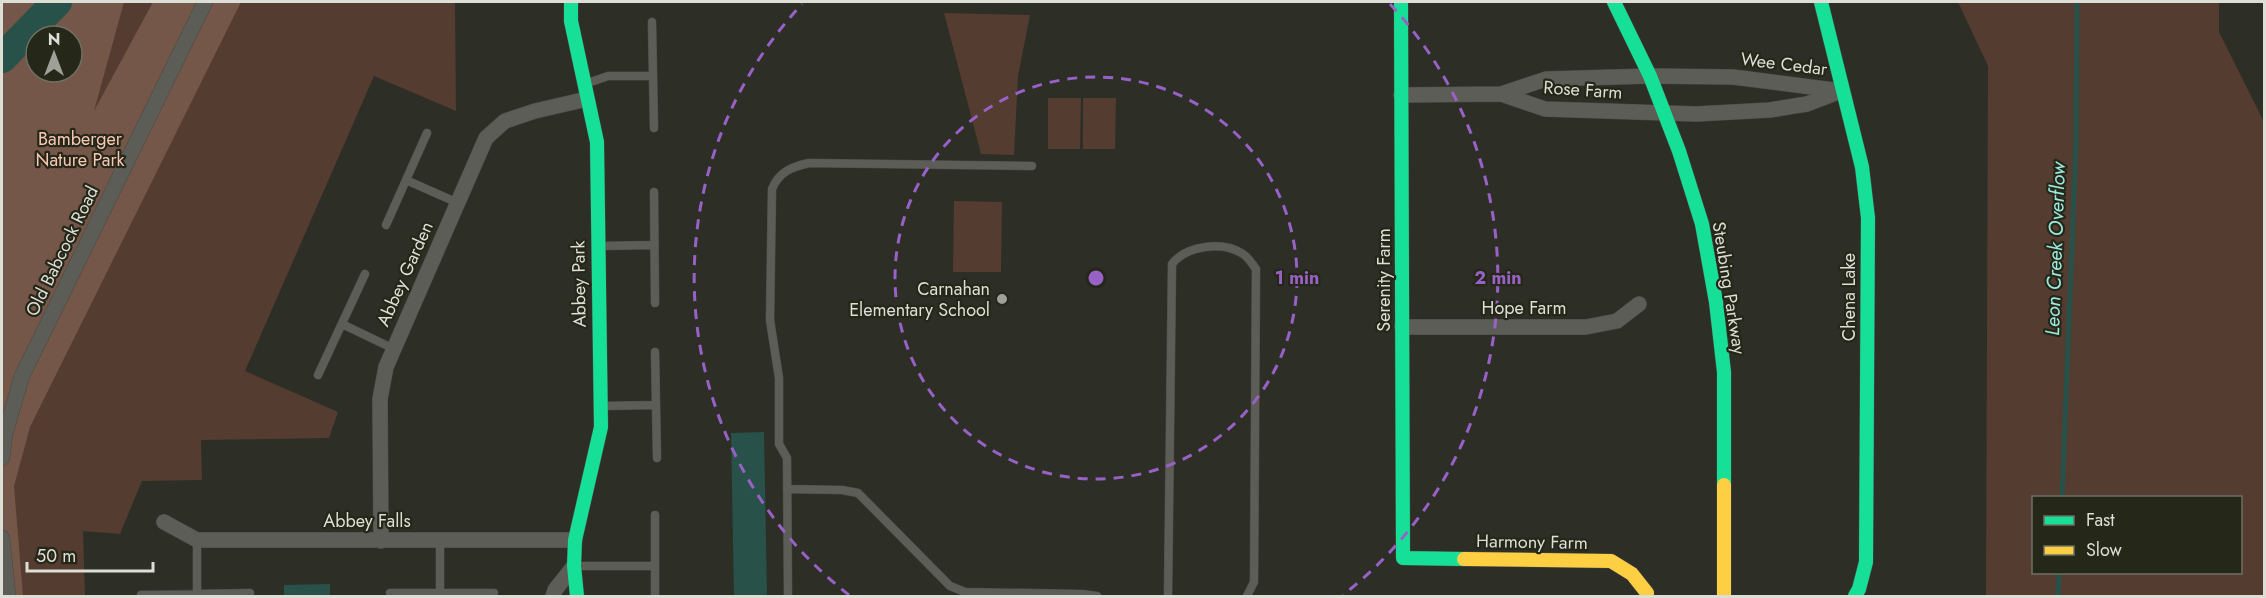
<svg xmlns="http://www.w3.org/2000/svg" width="2266" height="598" font-family="Jost,sans-serif">
<rect width="100%" height="100%" fill="#2d2e26"/>
<path fill="#543c31" fill-rule="evenodd" d="M2 2H455L456 111 374 76 245 371 338 412 329 438 201 440 202 480 142 481 120 534 83 531 85 596H2ZM36 36H72V72H36Z
M1958 2H2219V32L2264 122V596H1986L1988 66ZM2034 498H2240V572H2034Z
M944 13 1030 15 1018 76 1014 155 981 154Z
M1048 98H1081L1080 149H1048Z
M1083 98H1116L1115 149H1083Z
M954 201 1002 202 1001 272H953Z"/>
<path fill="#755749" fill-rule="evenodd" d="M2 2H124L94 111 153 2H241L30 427 14 486 23 596H2ZM36 36H72V72H36Z"/>
<path fill="#285149" d="M764 432 767 595 734 596 731 433Z
M330 584V596H284V585Z"/>
<g fill="none" stroke-linecap="round" stroke-linejoin="round">
<path stroke="#285149" stroke-width="5" d="M2062 498 2076 142 2077 2
M2058 596 2059 572"/>
<path stroke="#285149" stroke-width="30" d="M2 58 57 2"/>
<g stroke="#494a42" stroke-width="9">
<path id="lane" d="M652 22 654 128
M585 84 608 76H653
M406 180 458 203
M654 192 655 303
M386 225 427 133
M600 246 654 245
M342 324 394 349
M655 352 657 458
M318 375 365 274
M602 406 656 405
M787 489 842 490 858 493 950 586 965 592 1082 594 1097 596
M655 515V596
M197 540V594
M440 541V593
M575 566H655
M390 593H494
M141 595 250 593
M788 596 787 458 779 444V378L770 320 772 189C779 172 791 167 809 163L1032 166
M1168 596 1172 264C1187 245 1223 241 1243 254 1249 258 1252 264 1256 269L1254 582 1247 596"/>
</g>
<g stroke="#494a42" stroke-width="16">
<path id="street" d="M1501 94 1545 109 1696 114 1770 110 1807 104 1838 92
M1401 95 1501 94 1546 79 1650 76 1733 77 1842 91
M1402 327H1586L1617 321 1639 304
M2 458 5 434 22 376 205 2
M164 522 197 540H575
M2 538 8 596
M381 541 380 399 386 367 486 138 505 121 535 111 587 99
M553 596 555 590 574 566"/>
</g>
<g stroke="#494a42" stroke-width="15">
<path id="fast" d="M571 2V21L597 142 601 427 575 540 574 566 577 596
M1401 2 1403 558 1464 559
M1614 2 1650 76 1679 151 1702 224 1716 302 1724 372V485
M1821 2 1862 167 1868 218 1866 562 1859 589 1855 596"/>
</g>
<g stroke="#494a42" stroke-width="15">
<path id="slow" d="M1724 485V596
M1464 559 1611 561 1632 574 1647 593"/>
</g>
<use href="#lane" stroke="#5c5d56" stroke-width="8"/>
<use href="#street" stroke="#5c5d56" stroke-width="15"/>
<use href="#fast" stroke="#16e098" stroke-width="14"/>
<use href="#slow" stroke="#ffcf43" stroke-width="14"/>
</g>
<g fill="none" stroke="#9861c6" stroke-width="3" stroke-dasharray="10 8">
<circle cx="1096" cy="278" r="201"/>
<path d="M849 595A402 402 0 0 1 802 4M1390 4A402 402 0 0 1 1343 595"/>
</g>
<circle fill="#9fa098" stroke="#252719" stroke-width="2" cx="1002" cy="299" r="6"/>
<g text-anchor="middle" stroke-width="4.5" stroke-linejoin="round" paint-order="stroke">
<g font-size="18" fill="#ddded5" stroke="#252719">
<text transform="translate(1784 64) rotate(7)" y="6">Wee Cedar</text>
<text transform="translate(1583 90) rotate(4)" y="6">Rose Farm</text>
<text transform="translate(62 251) rotate(-64)" y="6">Old Babcock Road</text>
<text transform="translate(405 274) rotate(-66)" y="6">Abbey Garden</text>
<text transform="translate(1384 280) rotate(-90)" y="6">Serenity Farm</text>
<text transform="translate(579 284) rotate(-91)" y="6">Abbey Park</text>
<text transform="translate(1729 288) rotate(81)" y="6">Steubing Parkway</text>
<text transform="translate(1849 297) rotate(-90)" y="6">Chena Lake</text>
<text x="1524" y="314">Hope Farm</text>
<text x="367" y="527">Abbey Falls</text>
<text transform="translate(1532 542) rotate(1)" y="6">Harmony Farm</text>
</g>
<g font-size="18" fill="#f9c7b2" stroke="#252719">
<text x="80" y="145">Bamberger<tspan x="80" dy="21">Nature Park</tspan></text>
</g>
<g font-size="18" fill="#ddded5" stroke="#252719" text-anchor="end">
<text x="990" y="295">Carnahan<tspan x="990" dy="21">Elementary School</tspan></text>
</g>
<g font-size="20" font-style="italic" fill="#9beadd" stroke="#252719">
<text transform="translate(2055 249) rotate(-88)" y="7">Leon Creek Overflow</text>
</g>
</g>
<circle cx="1096" cy="278" r="9" fill="#9861c6" stroke="#252719" stroke-width="3"/>
<g font-size="18" text-anchor="middle" font-weight="bold" fill="#9861c6" stroke="#252719" stroke-width="4.5" stroke-linejoin="round" paint-order="stroke">
<text x="1297" y="284">1 min</text>
<text x="1498" y="284">2 min</text>
</g>
<rect width="2266" height="598" fill="none" stroke="#ddded5" stroke-width="6"/>
<rect x="2032" y="496" width="210" height="78" fill="#252719" stroke="#6f7064" stroke-width="1.5"/>
<rect x="2044" y="516" width="30" height="9" fill="#16e098" stroke="#6f7064" stroke-width="1.5"/>
<text x="2086" y="526" font-size="18" fill="#ddded5">Fast</text>
<rect x="2044" y="546" width="30" height="9" fill="#ffcf43" stroke="#6f7064" stroke-width="1.5"/>
<text x="2086" y="556" font-size="18" fill="#ddded5">Slow</text>
<g transform="translate(54 54)"><circle r="28" fill="#252719" stroke="#6f7064" stroke-width="1.5"/>
<path d="M0-4.5L10 22L0 15L-10 22Z" fill="#9fa098"/>
<text y="-9" font-size="16" font-weight="bold" text-anchor="middle" fill="#ddded5">N</text>
</g>
<path d="M27 562v9h126v-9" fill="none" stroke="#ddded5" stroke-width="3"/>
<text x="36" y="562" font-size="18" fill="#ddded5" stroke="#252719" stroke-width="4.5" paint-order="stroke">50 m</text>
</svg>
